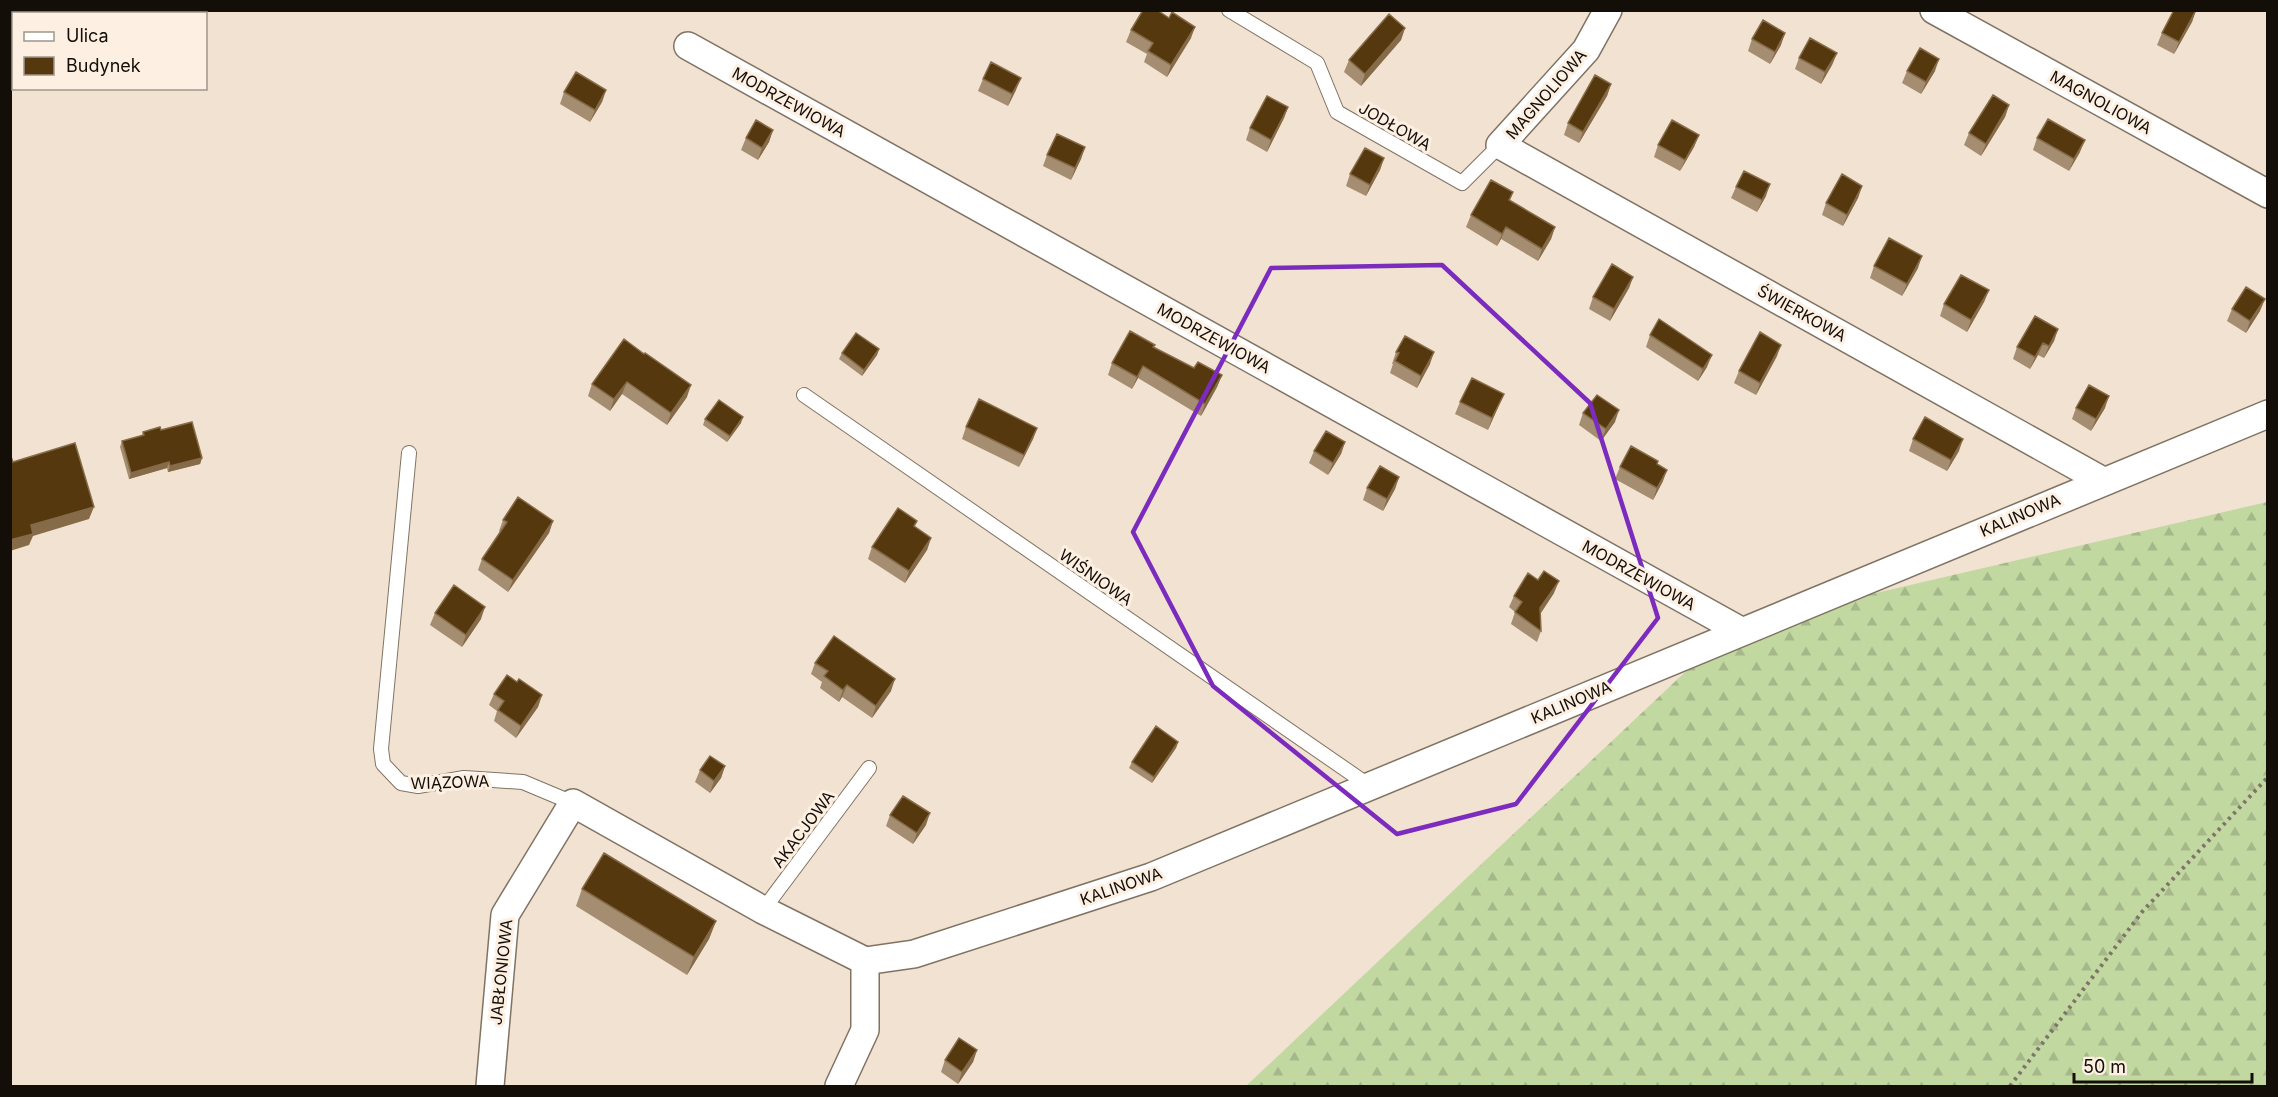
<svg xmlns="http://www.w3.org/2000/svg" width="2278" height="1097" font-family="Inter,sans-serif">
<defs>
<pattern id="forest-firs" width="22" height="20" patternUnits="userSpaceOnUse" patternTransform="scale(1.5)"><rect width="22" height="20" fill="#c2d8a1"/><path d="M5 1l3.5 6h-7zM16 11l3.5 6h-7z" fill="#a6b889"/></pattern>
</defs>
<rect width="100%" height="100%" fill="#f2e2d1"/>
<path fill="url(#forest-firs)" d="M2267 502V1086H1246L1734 626Z"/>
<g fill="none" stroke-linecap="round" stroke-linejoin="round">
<g stroke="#817363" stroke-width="16">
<path id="lane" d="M1229 10 1317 63 1337 112 1462 183 1500 145
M804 395 1371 787
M409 453 381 749 383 764 401 783 418 786 464 778 523 782 573 803
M763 910 869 768"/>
</g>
<g stroke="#817363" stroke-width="30">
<path id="street" d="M1608 10 1586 50 1500 145 2103 481
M1934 10 2268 194
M688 46 1741 631
M865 961 914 954 1151 877 2268 414
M490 1086 505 915 573 803 763 910 865 961
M839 1086 865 1030V961"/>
</g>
<path stroke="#7e7468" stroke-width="4" stroke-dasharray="3 4.5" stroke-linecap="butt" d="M2010 1086 2142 912 2268 777"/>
<use href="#lane" stroke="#fff" stroke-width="14"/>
<use href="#street" stroke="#fff" stroke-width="27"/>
</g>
<path fill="#a48d70" d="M2196 10 2192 22 2174 54 2157 45 2162 33Z
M1405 28 1401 40 1361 86 1344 72 1349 60Z
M1131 30 1191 38 1167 77 1144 62 1147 54 1126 42Z
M1752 39 1781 45 1770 64 1748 51Z
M1837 53 1832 65 1821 84 1795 69 1799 58Z
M1907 71H1935L1921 94 1902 83Z
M983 79 1016 90 1008 106 978 91Z
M1611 84 1607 96 1579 143 1564 135 1568 123Z
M606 90 602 102 590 122 560 104 564 92Z
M2009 105 2005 117 1981 156 1964 145 1969 133Z
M1288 107 1284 118 1267 152 1246 140 1250 128Z
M773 130 769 142 758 160 741 150 746 138Z
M1699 135 1694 147 1680 171 1654 157 1658 145Z
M2037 138 2080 152 2069 171 2033 150Z
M1085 147 1081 159 1071 180 1043 166 1047 155Z
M1384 158 1380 170 1366 196 1346 186 1350 174Z
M1862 186 1858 198 1843 226 1822 215 1826 203Z
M1736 187 1766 196 1757 212 1731 198Z
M1513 192 1510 201 1555 227 1551 239 1538 261 1501 239 1497 246 1466 227 1471 215Z
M1874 266 1918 268 1902 296 1870 278Z
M1633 277 1629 288 1610 321 1589 309 1593 297Z
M1989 290 1984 302 1967 332 1940 316 1944 304Z
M2232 309 2260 311 2246 333 2227 321Z
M2058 329 2054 341 2044 358 2038 355 2030 369 2013 359 2017 347Z
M1650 335 1707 367 1698 381 1646 347Z
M1155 345 1154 347 1194 368 1222 375 1217 387 1201 416 1138 378 1132 389 1108 375 1112 363Z
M879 349 877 355 862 376 839 359 842 353Z
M1396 352 1430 364 1417 388 1390 373 1393 364H1392Z
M644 354 687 397 667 425 622 394 610 411 588 396 592 384Z
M1777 356 1756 395 1734 383 1739 371Z
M1460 402 1499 405 1488 430 1455 414Z
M2076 408H2105L2091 431 2072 419Z
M1583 413 1615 422 1601 441 1579 425Z
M705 419 741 423 727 442 703 425Z
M966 427 1037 428 1033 439 1019 467 962 439Z
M161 430 202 458 200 464 168 472 167 468 129 479 120 447 122 441 142 435 143 432Z
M1913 439 1959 451 1947 471 1909 451Z
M1345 442 1341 454 1328 475 1309 463 1314 451Z
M1657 464 1663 481 1653 500 1615 479 1620 467Z
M1399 477 1395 489 1383 511 1363 500 1367 488Z
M503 520 553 521 549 533 508 592 478 570 482 559 500 532 499 531Z
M915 527 931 538 927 550 905 583 868 559 872 547Z
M1554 593 1541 613V631L1537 642 1511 624 1515 612 1509 607 1514 596Z
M435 613 481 619 462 647 430 625Z
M815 663 891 691 872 718 842 697 839 702 820 688 822 682 811 674Z
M517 682 542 695 538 707 516 738 494 721 497 711 489 705 494 694Z
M1178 742 1176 748 1152 783 1129 768 1132 762Z
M725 766 721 778 710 793 695 782 700 770Z
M890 815 926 825 913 844 886 826Z
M582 889 716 921 709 939 687 975 576 906Z
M977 1050 973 1062 958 1084 941 1072 945 1060Z"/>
<path fill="#856b48" d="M2196 10 2192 22 2174 54 2179 42Z
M1195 27 1191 38 1167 77 1171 65Z
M1405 28 1401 40 1361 86 1365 74Z
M1785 33 1781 45 1770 64 1775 52Z
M1837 53 1832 65 1821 84 1825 72Z
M1939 59 1935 71 1921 94 1926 82Z
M1021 78 1016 90 1008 106 1012 94Z
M1611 84 1607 96 1579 143 1583 132Z
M606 90 602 102 590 122 595 110Z
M2009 105 2005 117 1981 156 1986 144Z
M1288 107 1284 118 1267 152 1271 140Z
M773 130 769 142 758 160 762 148Z
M1699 135 1694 147 1680 171 1685 160Z
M2085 140 2080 152 2069 171 2074 159Z
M1085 147 1081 159 1071 180 1075 168Z
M1384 158 1380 170 1366 196 1370 185Z
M1770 184 1766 196 1757 212 1762 200Z
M1862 186 1858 198 1843 226 1847 215Z
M1506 227 1501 239 1497 246 1502 234Z
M1555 227 1551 239 1538 261 1542 249Z
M1922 256 1918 268 1902 296 1907 284Z
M1633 277 1629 288 1610 321 1614 309Z
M1989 290 1984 302 1967 332 1971 320Z
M2265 299 2260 311 2246 333 2250 321Z
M2058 329 2054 341 2044 358 2049 346Z
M2043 343 2038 355 2030 369 2035 357Z
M1781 345 1777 356 1756 395 1760 383Z
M879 349 877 355 862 376 864 370Z
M1434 352 1430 364 1417 388 1421 376Z
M1712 355 1707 367 1698 381 1703 369Z
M1143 366 1138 378 1132 389 1137 377Z
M1222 375 1217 387 1201 416 1205 404Z
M627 382 622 394 610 411 614 399Z
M691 385 687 397 667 425 671 413Z
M1504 394 1499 405 1488 430 1492 418Z
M2109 396 2105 408 2091 431 2096 419Z
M1619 410 1615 422 1601 441 1606 429Z
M743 417 741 423 727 442 730 436Z
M1037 428 1033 439 1019 467 1024 455Z
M1963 439 1959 451 1947 471 1951 460Z
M1345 442 1341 454 1328 475 1333 463Z
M202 458 200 464 168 472 170 466Z
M169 462 167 468 129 479 131 473Z
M1667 470 1663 481 1653 500 1657 488Z
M1399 477 1395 489 1383 511 1387 499Z
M94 507 89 519 33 536 29 545 10 551V540L31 525Z
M553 521 549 533 508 592 513 580Z
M931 538 927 550 905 583 909 571Z
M1559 581 1554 593 1536 620 1540 608Z
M485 607 481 619 462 647 466 635Z
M895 679 891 691 872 718 876 706Z
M847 685 842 697 839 702 843 690Z
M542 695 538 707 516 738 521 726Z
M1178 742 1176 748 1152 783 1154 777Z
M725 766 721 778 710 793 714 781Z
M930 813 926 825 913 844 917 833Z
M716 921 709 939 687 975 694 957Z
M977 1050 973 1062 958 1084 962 1072Z"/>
<path fill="#56380e" stroke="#856b48" stroke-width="1.5" d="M1143 10H1157L1169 18 1172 12 1195 27 1171 65 1148 51 1153 43 1131 30Z
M2174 10H2196L2179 42 2162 33Z
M1389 14 1405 28 1365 74 1349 60Z
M1763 20 1785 33 1775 52 1752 39Z
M1810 38 1837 53 1825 72 1799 58Z
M1920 48 1939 59 1926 82 1907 71Z
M991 62 1021 78 1012 94 983 79Z
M576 72 606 90 595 110 564 92Z
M1595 75 1611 84 1583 132 1568 123Z
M1993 95 2009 105 1986 144 1969 133Z
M1267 96 1288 107 1271 140 1250 128Z
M2048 119 2085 140 2074 159 2037 138Z
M756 120 773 130 762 148 746 138Z
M1672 120 1699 135 1685 160 1658 145Z
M1057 134 1085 147 1075 168 1047 155Z
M1365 148 1384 158 1370 185 1350 174Z
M1744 171 1770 184 1762 200 1736 187Z
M1842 174 1862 186 1847 215 1826 203Z
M1491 180 1513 192 1509 200 1555 227 1542 249 1506 227 1502 234 1471 215Z
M1889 238 1922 256 1907 284 1874 266Z
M1612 264 1633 277 1614 309 1593 297Z
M1961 275 1989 290 1971 320 1944 304Z
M2246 287 2265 299 2250 321 2232 309Z
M2035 316 2058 329 2049 346 2043 343 2035 357 2017 347Z
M1659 319 1712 355 1703 369 1650 335Z
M1130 331 1155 345 1153 347 1194 368 1198 362 1222 375 1205 404 1143 366 1137 377 1112 363Z
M1760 332 1781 345 1760 383 1739 371Z
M856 333 879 349 864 370 842 353Z
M1405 336 1434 352 1421 376 1395 361 1399 353 1396 352Z
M624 339 644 354 645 353 691 385 671 413 627 382 614 399 592 384Z
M1472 378 1504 394 1492 418 1460 402Z
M2089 385 2109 396 2096 419 2076 408Z
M1597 395 1619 410 1606 429 1583 413Z
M979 399 1037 428 1024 455 966 427Z
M719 400 743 417 730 436 705 419Z
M1925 417 1963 439 1951 460 1913 439Z
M192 422 202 458 170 466 169 462 131 473 122 441 144 435 143 432 160 427 161 430Z
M1326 431 1345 442 1333 463 1314 451Z
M75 443 94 507 31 525 33 534 10 540V454L13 462Z
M1631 446 1658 461 1657 464 1667 470 1657 488 1620 467Z
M1380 466 1399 477 1387 499 1367 488Z
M518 497 553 521 513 580 482 559 507 522 503 520Z
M898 508 917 521 914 526 931 538 909 571 872 547Z
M1544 571 1559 581 1540 608 1541 631 1515 612 1522 602 1514 596 1528 573 1538 580Z
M454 585 485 607 466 635 435 613Z
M834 636 895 679 876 706 847 685 843 690 824 676 828 671 815 663Z
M507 675 517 682 519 679 542 695 521 726 498 710 504 701 494 694Z
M1156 726 1178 742 1154 777 1132 762Z
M710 756 725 766 714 781 700 770Z
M903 796 930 813 917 833 890 815Z
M604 853 716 921 694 957 582 889Z
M959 1038 977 1050 962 1072 945 1060Z"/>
<path fill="none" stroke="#7b2cbf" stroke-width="4.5" stroke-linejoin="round" d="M1442 265 1590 403 1658 618 1516 804 1397 834 1213 686 1133 532 1271 268Z"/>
<g text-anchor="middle" stroke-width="6" stroke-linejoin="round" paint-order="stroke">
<g font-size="16" fill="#130e08" stroke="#fdf0e2">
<text transform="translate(1546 94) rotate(-49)" y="6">MAGNOLIOWA</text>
<text transform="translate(789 102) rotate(29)" y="6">MODRZEWIOWA</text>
<text transform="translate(2101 102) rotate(29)" y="6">MAGNOLIOWA</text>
<text transform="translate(1395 126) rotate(30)" y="6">JODŁOWA</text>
<text transform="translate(1802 313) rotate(29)" y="6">ŚWIERKOWA</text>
<text transform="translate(1214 338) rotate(29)" y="6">MODRZEWIOWA</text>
<text transform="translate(2020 515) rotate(-23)" y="6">KALINOWA</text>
<text transform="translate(1639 575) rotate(29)" y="6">MODRZEWIOWA</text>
<text transform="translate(1096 577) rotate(35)" y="6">WIŚNIOWA</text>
<text transform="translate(1571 702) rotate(-23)" y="6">KALINOWA</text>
<text transform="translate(450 782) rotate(-2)" y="6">WIĄZOWA</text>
<text transform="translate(803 829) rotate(-53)" y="6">AKACJOWA</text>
<text transform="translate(1121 886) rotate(-19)" y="6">KALINOWA</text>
<text transform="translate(501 972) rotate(-84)" y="6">JABŁONIOWA</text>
</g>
</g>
<rect width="2278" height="1097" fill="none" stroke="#130e08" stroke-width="24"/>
<rect x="12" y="12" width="195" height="78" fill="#fdf0e2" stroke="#9f968b" stroke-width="1.5"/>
<rect x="24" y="32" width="30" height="9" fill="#ffffff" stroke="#9f968b" stroke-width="1.5"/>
<text x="66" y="42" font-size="18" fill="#130e08">Ulica</text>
<rect x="24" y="57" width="30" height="18" fill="#56380e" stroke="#9f968b" stroke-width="1.5"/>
<text x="66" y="72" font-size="18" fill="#130e08">Budynek</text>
<path d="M2074 1073v9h178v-9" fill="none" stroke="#130e08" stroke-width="3"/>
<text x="2083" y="1073" font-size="18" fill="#130e08" stroke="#fdf0e2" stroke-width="4.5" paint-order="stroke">50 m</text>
</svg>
